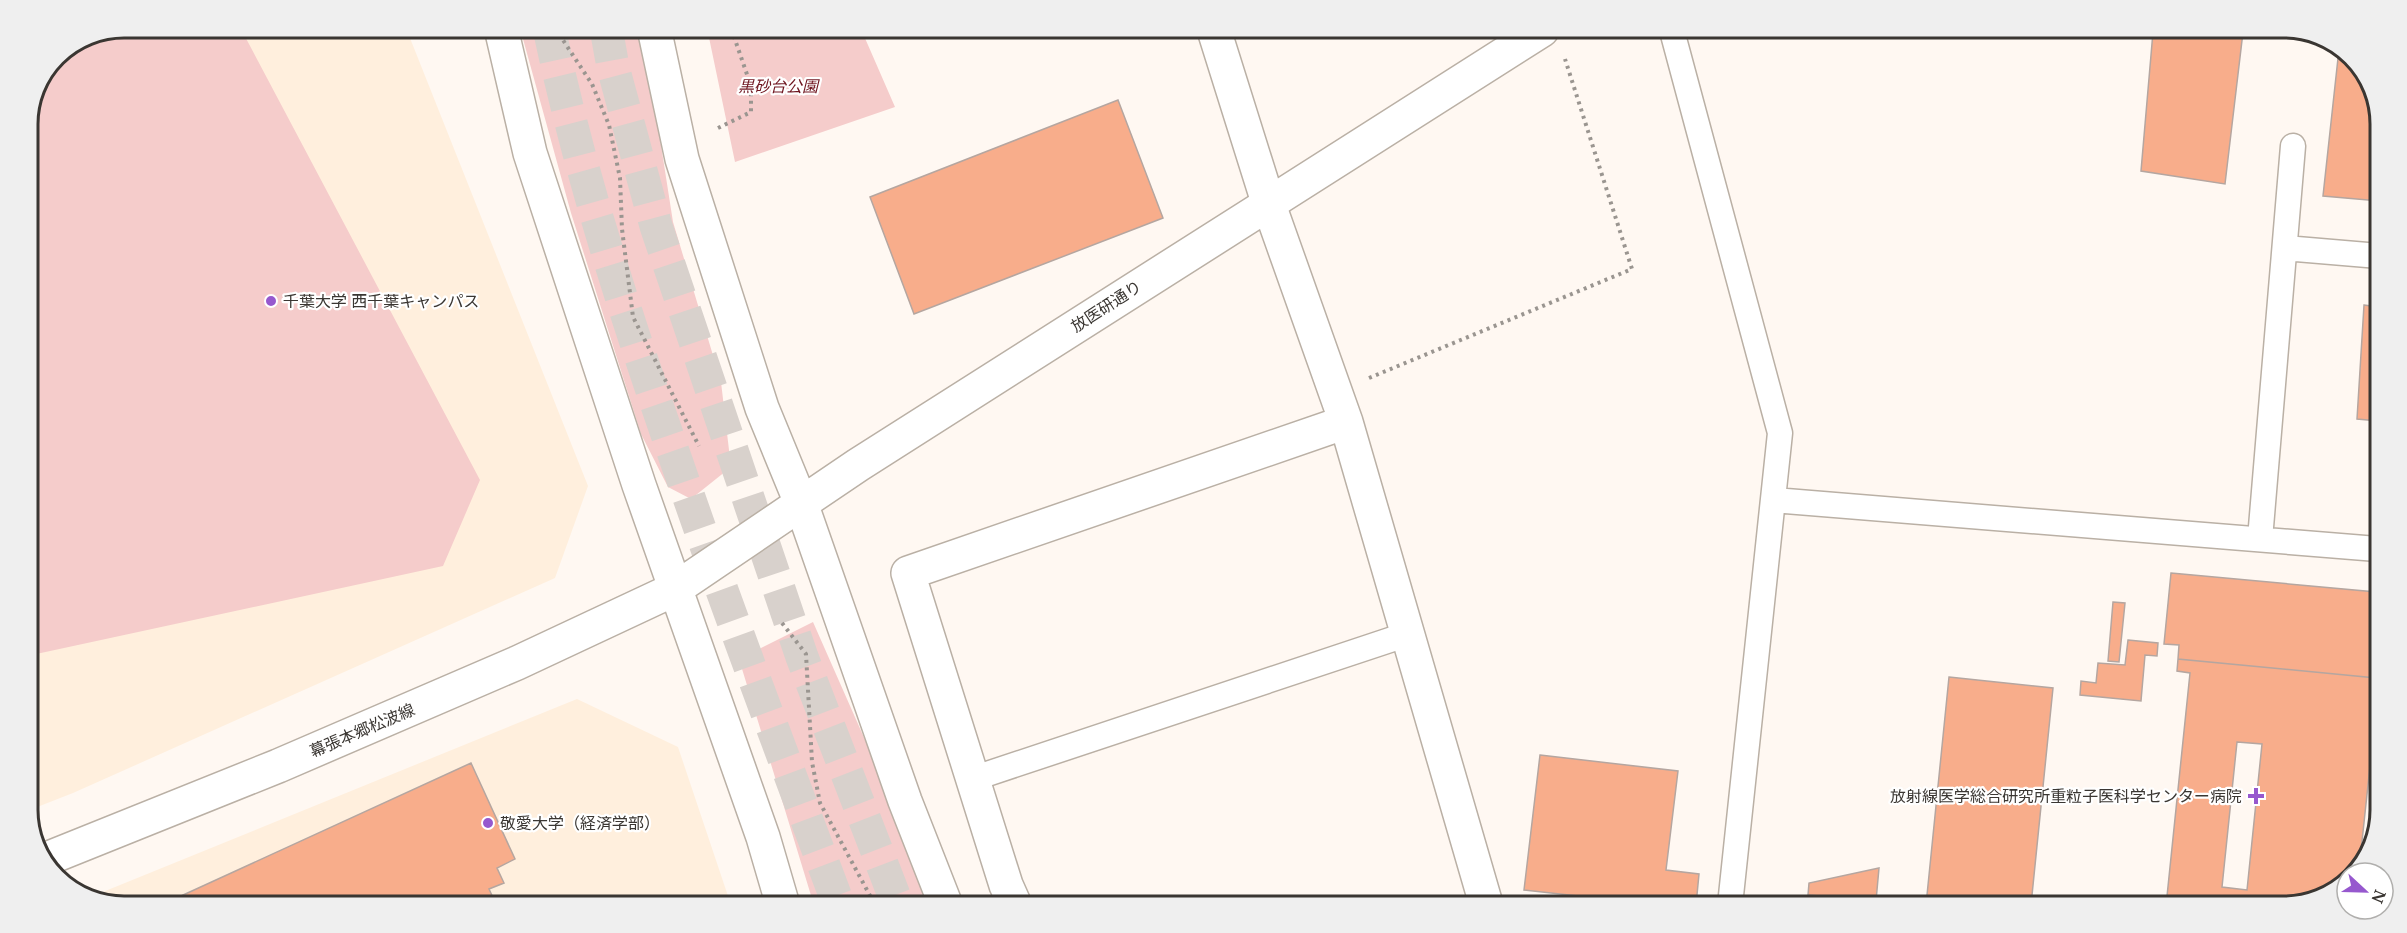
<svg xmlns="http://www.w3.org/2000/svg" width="2407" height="933" font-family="'Noto Serif','Noto Sans JP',serif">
<rect width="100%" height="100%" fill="#fff8f2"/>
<path fill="#ffefdd" d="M123 27 406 28 588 486 555 578 73 793 27 811V117L55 55Z
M577 699 678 747 730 902 92 901 88 898Z"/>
<path fill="#f5cccb" d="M123 27H240L480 480 443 566 27 656V117L55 55Z
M520 28H637L655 107 673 222 721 382 731 467 691 499 668 487 641 434 571 213Z
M707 28 861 29 895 107 735 162Z
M813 622 937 903 813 902 739 659Z"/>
<path fill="#f8ad8b" stroke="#b5a6a0" stroke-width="1.5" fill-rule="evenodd" d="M2153 32H2243L2225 184 2141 171Z
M2339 49 2360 64 2380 117 2379 201 2323 196Z
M1118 100 1163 218 914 314 870 197Z
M2364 305 2378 307V421L2357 419Z
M2171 573 2376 592V678L2178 659 2179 645 2164 644Z
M2113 602 2125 603 2119 662 2108 661Z
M2128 640 2158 643 2157 656 2145 655 2141 701 2080 695 2081 681 2096 683 2098 663 2125 665Z
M2178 659 2376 678V710L2360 860 2350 873H2347L2337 890 2284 906H2166L2190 673 2177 671ZM2237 742 2262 744 2247 890 2222 887Z
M1949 677 2053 688 2031 905H1926Z
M1540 755 1678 771 1666 870 1699 874 1696 905 1650 904 1524 890Z
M471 763 515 859 497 868 504 883 489 889 495 902 170 901Z
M1879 868 1876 901 1808 895 1809 883Z
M1808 895 1876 901 1886 902 1885 905H1807Z
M1590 897 1608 900 1607 904H1589Z"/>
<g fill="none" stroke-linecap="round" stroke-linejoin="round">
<path stroke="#d8d1cc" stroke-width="33" stroke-dasharray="33 16" stroke-linecap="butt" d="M549 28C580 176 627 320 677 463 728 611 783 756 838 903
M606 28 613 67 656 226 802 657 897 903"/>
<g stroke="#bab0a5" stroke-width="27">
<path id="service" d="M1672 31 1780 433 1730 905
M2285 248 2379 256
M1773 500 2377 549
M2260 539 2293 146
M972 779 1408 634"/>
</g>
<g stroke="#bab0a5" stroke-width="36">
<path id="minor" d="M1214 30 1268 202 1346 422 1486 904
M1014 903 1006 885 908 573 1346 422"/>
</g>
<g stroke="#bab0a5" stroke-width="36">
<path id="tertiary" d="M501 28 530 153 639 485 763 837 782 902
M654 28 682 159 762 408 801 503 905 801 945 903
M44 860 278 766 517 663 675 589 858 465 1542 30"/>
</g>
<path stroke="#9a9590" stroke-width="4" stroke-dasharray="3 4.5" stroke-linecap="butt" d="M555 28 592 84 609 125 620 178 622 229 633 317 699 446
M718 128 751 112V86L731 28
M1369 378 1632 269 1565 59
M782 623 806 654 812 762 820 803 874 903"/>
<use href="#service" stroke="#fff" stroke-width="24"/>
<use href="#minor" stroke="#fff" stroke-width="33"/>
<use href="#tertiary" stroke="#fff" stroke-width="33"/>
</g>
<g fill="#9658ce" stroke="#fff" stroke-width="2">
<circle cx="271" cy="301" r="6"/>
<path d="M2253 787h6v6h6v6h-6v6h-6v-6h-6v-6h6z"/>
<circle cx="488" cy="823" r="6"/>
</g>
<g text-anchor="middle" stroke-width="4.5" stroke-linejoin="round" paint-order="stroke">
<g font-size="16" font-style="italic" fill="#6e141e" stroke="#fff">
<text x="778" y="92">黒砂台公園</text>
</g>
<g font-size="16" fill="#3a3632" stroke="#fff" text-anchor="start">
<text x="283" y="307">千葉大学 西千葉キャンパス</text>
<text x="2242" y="802" text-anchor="end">放射線医学総合研究所重粒子医科学センター病院</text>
<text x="500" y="829">敬愛大学（経済学部）</text>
</g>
<g font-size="16" fill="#3a3632" stroke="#fff">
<text transform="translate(1106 306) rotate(-33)" y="6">放医研通り</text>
<text transform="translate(362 730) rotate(-23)" y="6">幕張本郷松波線</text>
</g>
</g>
<path d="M0 0H2407V933H0ZM124 38H2284A86 86 0 0 1 2370 124V810A86 86 0 0 1 2284 896H124A86 86 0 0 1 38 810V124A86 86 0 0 1 124 38Z" fill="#efefef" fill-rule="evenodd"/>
<path fill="none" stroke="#3a3632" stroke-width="3" d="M124 38H2284A86 86 0 0 1 2370 124V810A86 86 0 0 1 2284 896H124A86 86 0 0 1 38 810V124A86 86 0 0 1 124 38Z"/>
<g transform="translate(2365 891) rotate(112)"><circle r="28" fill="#ffffff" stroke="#b0afad" stroke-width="1.5"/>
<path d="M0-4.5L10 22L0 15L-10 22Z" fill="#9658ce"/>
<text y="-9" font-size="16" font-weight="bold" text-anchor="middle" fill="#3a3632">N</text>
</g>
</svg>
